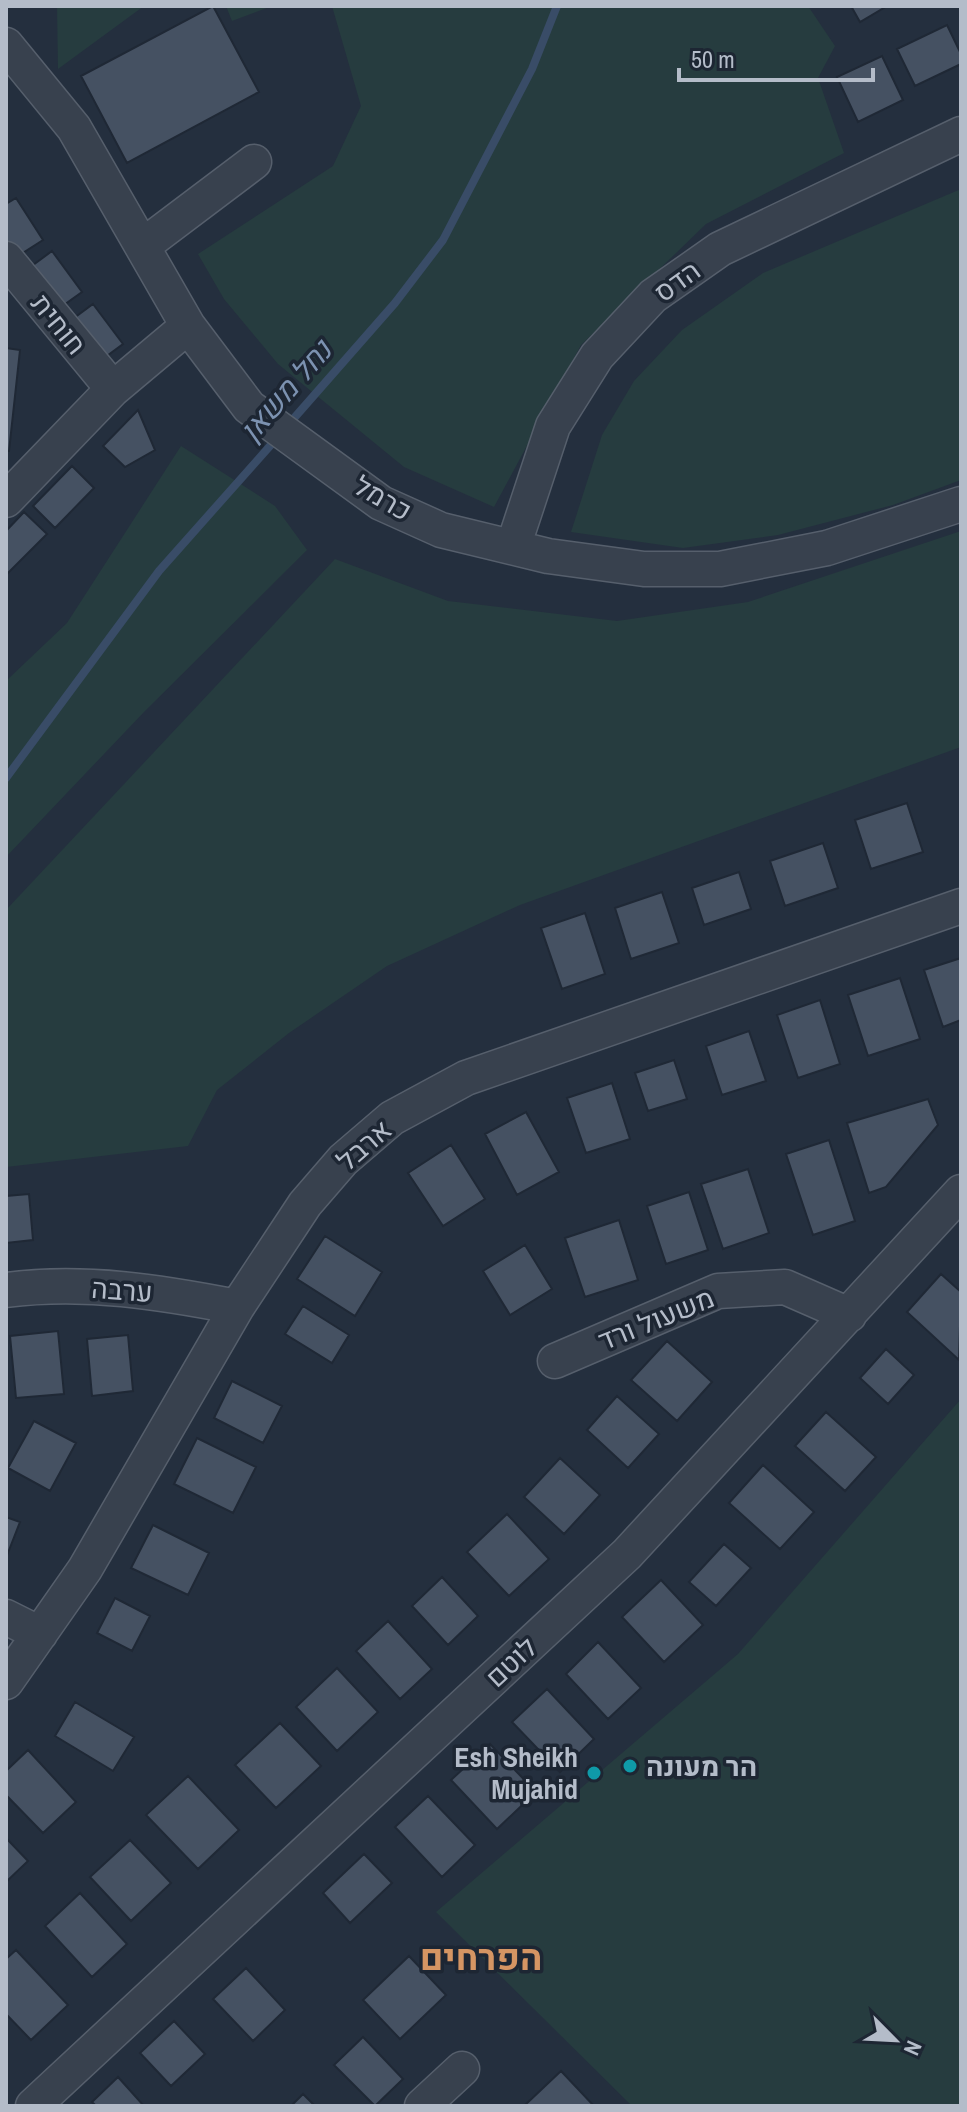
<svg xmlns="http://www.w3.org/2000/svg" width="967" height="2112" font-family="'Archivo Narrow',Heebo,sans-serif">
<rect width="100%" height="100%" fill="#242f3e"/>
<path fill="#263c3f" d="M57 6H144L58 69Z
M226 6H272L232 21Z
M332 6H808L835 46 818 78 844 153 706 224 581 345 494 507 404 467 278 364 224 299 198 254 333 166 361 106Z
M961 189V480L893 505 778 535 683 548 571 532 602 435 634 381 682 330 763 273Z
M181 446 275 506 307 550 144 712 6 857V681L67 623Z
M961 531V747L520 905 387 966 289 1033 217 1090 188 1146 6 1167V910L335 559 448 601 617 621 748 602Z
M961 1399V2106H632L436 1912 738 1654Z"/>
<g fill="none" stroke-linecap="round" stroke-linejoin="round">
<path stroke="#394c67" stroke-width="8" d="M288 425 395 303 443 240 532 69 557 6
M6 778 159 571 277 438"/>
</g>
<path fill="#455162" stroke="#1f2835" stroke-width="2" d="M213 6 259 92 127 163 81 76Z
M851 6H887L860 22Z
M947 25 961 54V64L915 86 897 49Z
M882 56 903 100 858 122 837 77Z
M16 198 43 240 15 258 6 245V204Z
M52 251 82 292 54 312 25 271Z
M93 304 123 344 96 364 66 324Z
M6 348 20 350 9 451H6Z
M138 410 155 450 125 467 103 446Z
M72 466 94 488 55 528 33 506Z
M24 512 47 534 7 574 6 531Z
M907 803 923 852 871 869 855 820Z
M823 843 838 888 785 906 770 861Z
M739 872 751 909 704 925 692 888Z
M662 892 679 943 631 959 615 908Z
M585 913 605 974 562 989 541 928Z
M961 958V1020L943 1027 924 970Z
M900 978 920 1039 868 1056 848 995Z
M820 1000 840 1064 798 1078 777 1015Z
M749 1031 766 1081 722 1095 706 1046Z
M674 1060 687 1099 648 1111 635 1073Z
M612 1083 630 1139 586 1153 567 1098Z
M928 1099 938 1125 886 1187 869 1193 847 1123Z
M526 1112 559 1172 517 1195 485 1134Z
M829 1140 855 1221 813 1235 786 1154Z
M451 1145 485 1199 443 1226 408 1173Z
M748 1169 769 1233 723 1249 701 1184Z
M689 1192 708 1250 666 1264 647 1206Z
M29 1194 33 1240 6 1243V1196Z
M619 1220 638 1280 585 1297 565 1238Z
M325 1236 382 1272 355 1316 297 1279Z
M525 1245 552 1289 510 1315 483 1271Z
M941 1274 961 1292 959 1360 907 1312Z
M303 1306 349 1335 332 1363 285 1334Z
M58 1331 64 1394 16 1398 10 1336Z
M128 1335 133 1391 92 1396 87 1339Z
M667 1341 712 1382 677 1421 631 1380Z
M886 1349 914 1375 888 1404 860 1378Z
M232 1381 282 1406 263 1443 214 1418Z
M617 1396 659 1434 628 1468 587 1430Z
M826 1412 876 1457 845 1491 795 1446Z
M34 1421 76 1443 50 1491 8 1468Z
M197 1438 256 1467 233 1513 174 1484Z
M560 1458 600 1495 564 1534 524 1497Z
M763 1465 814 1512 780 1549 729 1503Z
M507 1514 549 1559 509 1596 467 1552Z
M6 1517 20 1522 6 1558Z
M153 1525 209 1553 188 1595 131 1568Z
M724 1544 751 1568 716 1606 689 1582Z
M442 1577 478 1616 448 1645 412 1606Z
M661 1580 703 1625 664 1662 622 1617Z
M115 1598 150 1616 132 1651 97 1633Z
M388 1621 432 1669 400 1699 356 1651Z
M598 1642 641 1688 608 1719 566 1674Z
M337 1668 378 1712 337 1751 296 1707Z
M547 1689 594 1739 560 1772 512 1722Z
M75 1702 134 1737 113 1771 55 1736Z
M280 1723 321 1766 276 1808 235 1765Z
M490 1744 536 1792 497 1829 451 1780Z
M28 1750 76 1802 43 1833 6 1795V1771Z
M188 1776 239 1830 198 1869 146 1815Z
M428 1796 475 1845 442 1877 395 1827Z
M6 1838 28 1861 6 1882Z
M130 1840 171 1883 131 1921 90 1877Z
M364 1854 392 1883 350 1923 323 1893Z
M80 1893 127 1944 92 1977 45 1926Z
M16 1950 68 2005 31 2040 6 2014V1959Z
M409 1956 446 1995 400 2039 363 2000Z
M246 1968 285 2010 253 2041 213 1999Z
M174 2021 205 2054 171 2086 140 2053Z
M363 2037 403 2079 375 2106 334 2065Z
M561 2071 594 2106H524Z
M118 2077 144 2106H96L92 2102Z
M303 2094 315 2106H291Z"/>
<g fill="none" stroke-linecap="round" stroke-linejoin="round">
<g stroke="#565f6c" stroke-width="37">
<path id="minor" d="M6 45 74 128 188 326 249 407 381 503 441 530 548 556 644 569H720L827 548 961 504
M144 245 254 162
M6 259 113 389
M6 500 113 389 188 326
M513 547 553 426 597 356 653 296 720 249 961 134
M6 1290C85 1280 160 1292 237 1307
M555 1361 718 1291 785 1287 849 1315
M6 1617 40 1634
M6 1682 85 1569 237 1307 305 1204 343 1160 392 1118 466 1078 961 906
M33 2106 627 1554 961 1192
M422 2106 462 2069"/>
</g>
<use href="#minor" stroke="#38414e" stroke-width="34"/>
</g>
<g fill="#0f9aa8" stroke="#1d2633" stroke-width="3">
<circle cx="630" cy="1766" r="8"/>
<circle cx="594" cy="1773" r="8"/>
</g>
<g text-anchor="middle" stroke-width="7" stroke-linejoin="round" paint-order="stroke">
<g font-size="28" fill="#b4bcc9" stroke="#1d2633">
<text transform="translate(677 281) rotate(-36)" y="10">הדס</text>
<text transform="translate(59 324) rotate(51)" y="10">חוחית</text>
<text transform="translate(383 498) rotate(30)" y="10">כרמל</text>
<text transform="translate(364 1145) rotate(-41)" y="10">ארבל</text>
<text transform="translate(122 1290) rotate(4)" y="10">ערבה</text>
<text transform="translate(656 1319) rotate(-22)" y="10">משעול ורד</text>
<text transform="translate(511 1662) rotate(-43)" y="10">לוטם</text>
</g>
<g font-size="28" font-weight="bold" fill="#b4bcc9" stroke="#1d2633" text-anchor="end">
<text x="578" y="1767">Esh Sheikh<tspan x="578" dy="32">Mujahid</tspan></text>
<text x="646" y="1776" text-anchor="start">הר מעונה</text>
</g>
<g font-size="30" font-style="italic" fill="#7c92b1" stroke="#1d2633">
<text transform="translate(286 391) rotate(-49)" y="10">נחל משאן</text>
</g>
<g font-size="36" font-weight="bold" fill="#d59563" stroke="#1d2633">
<text x="481" y="1970">הפרחים</text>
</g>
</g>
<rect width="967" height="2112" fill="none" stroke="#b4bcc9" stroke-width="16"/>
<g transform="translate(895 2040) rotate(114)" stroke="#1d2633" stroke-width="6" paint-order="stroke">
<path d="M0-6L14 30L0 20L-14 30Z" fill="#b4bcc9"/>
<text y="-12" font-size="22" font-weight="bold" text-anchor="middle" fill="#b4bcc9">N</text>
</g>
<path d="M679 68v12h194v-12" fill="none" stroke="#b4bcc9" stroke-width="4"/>
<text x="691" y="68" font-size="24" fill="#b4bcc9" stroke="#1d2633" stroke-width="6" paint-order="stroke">50 m</text>
</svg>
